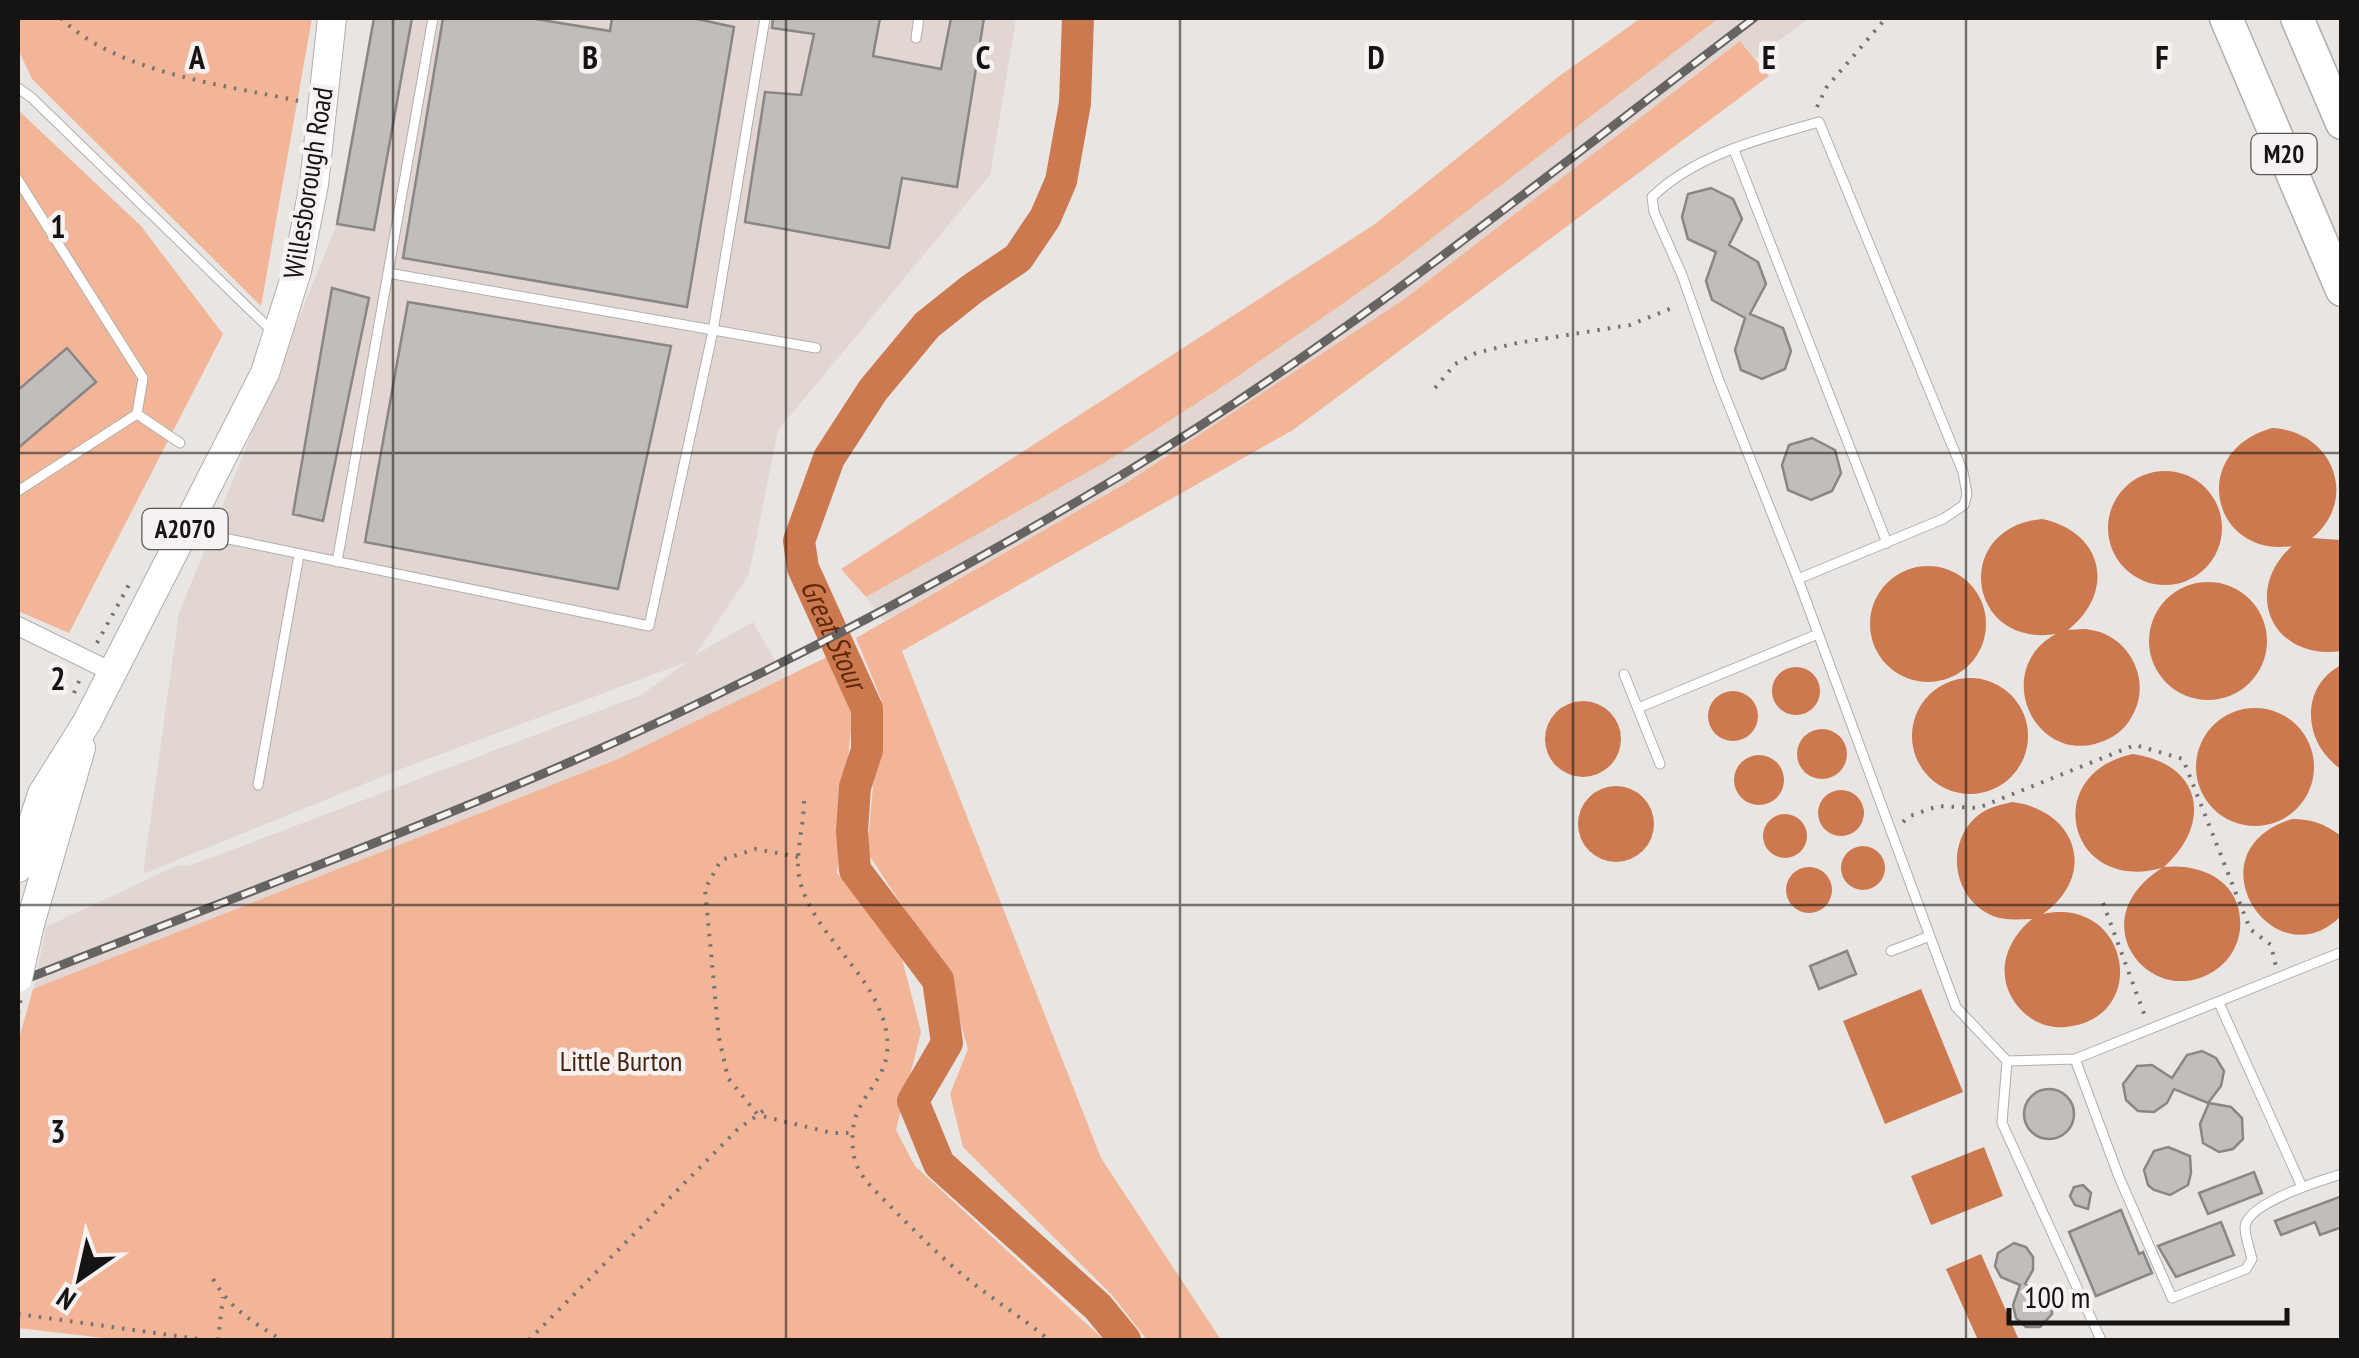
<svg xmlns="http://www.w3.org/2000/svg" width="2359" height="1358" font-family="'PT Sans Narrow',sans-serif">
<rect width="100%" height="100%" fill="#e8e5e3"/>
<path fill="#e1d6d1" d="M374 18H1016L990 175 778 430 749 574 695 655 753 622 785 678 618 759 473 821 34 989 46 927 178 865 189 866 641 695 689 661 401 769 143 874 179 613 337 224Z
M1719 18H1809L1756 58 1740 41 1403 300 1126 483 884 621 866 597 1109 460 1228 383 1384 275Z"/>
<path fill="#f2b597" d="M18 18H312L261 306 32 79 18 49Z
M1641 18H1719L1384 275 1228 383 1109 460 866 597 841 569 1375 224 1558 77Z
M1740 41 1769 76 1293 430 902 651 1101 1158 1221 1340H1147L1112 1295 963 1147 950 1094 968 1049 946 972 867 852 881 699 856 638 1126 483 1403 300Z
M18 110 141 226 223 334 69 633 18 611Z
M827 657 853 708 837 873 899 947 921 1032 896 1130 915 1166 1104 1340H121L18 1328V1042L33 989 618 759Z"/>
<path fill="#cc794f" d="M2272 428C2334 431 2359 500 2312 538L2341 540V651C2273 661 2241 592 2292 546 2212 558 2187 452 2272 428Z
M2108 528a57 57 0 1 1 114 0a57 57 0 1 1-114 0Z
M2042 519C2104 532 2116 592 2068 630 2075 630 2084 628 2091 630 2125 635 2148 672 2137 705 2132 720 2122 733 2108 739 2038 773 1988 671 2056 634 1967 648 1951 528 2042 519Z
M1870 624a58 58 0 1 1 116 0a58 58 0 1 1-116 0Z
M2149 641a59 59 0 1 1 118 0a59 59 0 1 1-118 0Z
M2341 665V769C2304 745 2298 688 2341 665Z
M1772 691a24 24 0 1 1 48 0a24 24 0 1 1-48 0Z
M1912 736a58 58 0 1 1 116 0a58 58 0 1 1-116 0Z
M1708 716a25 25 0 1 1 50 0a25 25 0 1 1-50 0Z
M1545 739a38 38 0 1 1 76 0a38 38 0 1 1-76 0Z
M2196 767a59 59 0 1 1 118 0a59 59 0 1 1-118 0Z
M1797 754a25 25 0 1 1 50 0a25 25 0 1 1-50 0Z
M2133 754C2202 764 2213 823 2164 867 2204 863 2244 883 2240 930 2238 945 2230 960 2217 969 2155 1014 2076 923 2162 868 2067 894 2040 773 2133 754Z
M1734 780a25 25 0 1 1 50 0a25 25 0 1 1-50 0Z
M1578 824a38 38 0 1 1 76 0a38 38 0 1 1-76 0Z
M1818 813a23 23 0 1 1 46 0a23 23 0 1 1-46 0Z
M2012 802C2077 810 2098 875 2043 914 2128 896 2150 1013 2072 1026 2054 1030 2035 1024 2022 1011 1993 981 2003 943 2032 919 2020 919 2006 921 1993 916 1954 900 1944 846 1976 817 1986 808 1999 805 2012 802Z
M1763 836a22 22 0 1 1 44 0a22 22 0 1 1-44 0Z
M2292 819C2312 819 2325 824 2341 836V916C2275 983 2187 852 2292 819Z
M1841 868a22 22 0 1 1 44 0a22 22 0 1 1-44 0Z
M1786 890a23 23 0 1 1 46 0a23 23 0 1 1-46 0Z
M1921 989 1963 1092 1885 1124 1843 1021Z
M1984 1147 2003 1196 1931 1225 1911 1176Z
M1981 1254 2019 1340H1978L1946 1269Z"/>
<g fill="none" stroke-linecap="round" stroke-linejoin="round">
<path stroke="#cc794f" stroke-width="32" id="s1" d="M1078 18 1075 103 1061 181 1045 218 1018 258 972 289 927 325 873 390 829 458 799 541 803 568 867 709V750L855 787 852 831 855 870 938 980 947 1043 913 1101 939 1164 1098 1307 1125 1340"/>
</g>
<path fill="#c0bdbb" stroke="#898685" stroke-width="2.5" d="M374 18H412L374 230 337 224Z
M443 18H529L610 31 612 18H692L734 27 687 307 403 258Z
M773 18H880L873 56 941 69 951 18H984L957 187 902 178 889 248 745 222 765 92 801 95 814 34 772 28Z
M1711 188 1733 199 1742 219 1729 245 1758 262 1766 284 1750 314 1783 328 1791 351 1785 369 1762 379 1741 370 1735 350 1745 318 1712 300 1706 281 1716 252 1688 239 1682 217 1688 194Z
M332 288 369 298 323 521 293 514Z
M408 302 671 346 618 589 365 542Z
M67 348 96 382 18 448V390Z
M1812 438 1835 450 1841 473 1832 491 1811 500 1788 490 1782 465 1789 445Z
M1847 951 1856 974 1819 989 1810 966Z
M2202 1051 2216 1058 2224 1071 2221 1086 2208 1103 2174 1089 2167 1103 2154 1112 2138 1111 2126 1100 2123 1084 2137 1066 2152 1065 2172 1078 2187 1055Z
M2024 1114a25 25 0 1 1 50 0a25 25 0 1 1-50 0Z
M2209 1103 2231 1107 2242 1118 2243 1139 2233 1149 2219 1152 2203 1143 2200 1124Z
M2168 1147 2190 1156 2191 1173 2188 1185 2170 1195 2154 1190 2148 1185 2144 1170 2154 1151Z
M2254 1172 2262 1193 2208 1214 2199 1193Z
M2083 1185 2091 1193 2088 1209 2075 1205 2070 1196 2074 1187Z
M2342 1196V1227L2320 1235 2315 1222 2281 1235 2275 1221Z
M2121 1210 2139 1254 2143 1252 2152 1273 2096 1296 2069 1232Z
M2221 1222 2234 1255 2176 1277 2158 1246Z
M2014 1243 2026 1247 2033 1257V1270L2025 1284 2044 1292 2052 1302V1314L2040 1327H2026L2016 1318 2013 1305 2020 1285 2001 1277 1995 1266 1998 1253Z"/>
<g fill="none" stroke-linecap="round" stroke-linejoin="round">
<g stroke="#b1aeac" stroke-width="11">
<path id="service" d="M916 38 919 18
M18 88 32 98 272 331
M1734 150 1887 543 1884 544
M18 180 143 378 137 414
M388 273 816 348
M18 491 137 414 180 443
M190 531 649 626 713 331 765 18
M337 562 433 18
M1798 579 1943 519 1964 505 1967 494 1963 472 1819 122C1762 138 1695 155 1652 197L1654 212 1682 275 1718 378 1798 579 1956 1007 2007 1061 2075 1059 2342 952
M1624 674 1660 764
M1638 708 1818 634
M258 785 299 555
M1891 951 1930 936
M2219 1003 2302 1187
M2075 1059 2119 1177 2172 1298 2246 1269 2252 1259C2250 1250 2245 1237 2245 1227 2247 1203 2322 1180 2342 1174
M2007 1061 2002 1123 2101 1340"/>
</g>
<g stroke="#b1aeac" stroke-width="20">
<path id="minor" d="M18 626 112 672"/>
</g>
<g stroke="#b1aeac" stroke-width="30">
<path id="primary" d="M18 868 42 794 87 722 265 373 297 271 314 184 332 18
M30 924 81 748"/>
</g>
<g stroke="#b1aeac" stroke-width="35">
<path id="motorway" d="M2226 18 2342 290
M2297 18 2342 123"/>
</g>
<path stroke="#757371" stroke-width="4" stroke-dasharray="2.5 8" stroke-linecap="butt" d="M61 18C116 73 225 85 299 101
M1817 107 1826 88 1886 18
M1435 388 1455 364 1476 353 1517 343 1630 325 1677 306
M97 643 131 581
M74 693 82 674
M804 801C804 828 793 859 801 885 817 936 869 971 884 1022 900 1078 857 1089 853 1129 852 1141 852 1154 857 1166 864 1182 880 1195 891 1207 920 1236 949 1266 982 1290 1004 1307 1028 1322 1049 1340
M1903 822 1910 816 1938 806 1978 808 2135 745 2183 759 2250 929 2271 945 2276 967
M798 857 756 849 721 860 705 889 719 1038 728 1078 758 1115 832 1133H853
M2103 903 2146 1019
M213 1279C230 1309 254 1323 282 1340
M18 1314 206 1340
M218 1340 223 1297
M529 1340 737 1130 767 1108"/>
<use href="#service" stroke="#fff" stroke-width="9"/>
<use href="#minor" stroke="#fff" stroke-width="18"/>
<use href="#primary" stroke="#fff" stroke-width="28"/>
<use href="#motorway" stroke="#fff" stroke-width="32"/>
<g stroke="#656462" stroke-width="9">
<path id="rail" d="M18 982C204 909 393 839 577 759 764 677 945 581 1120 476 1344 341 1547 175 1754 18"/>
</g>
<use href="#rail" stroke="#f6f2f1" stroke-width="5" stroke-dasharray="15" stroke-linecap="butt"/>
<g stroke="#b1aeac" stroke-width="30" stroke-linecap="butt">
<path id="primary-bridge" d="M18 978 30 924"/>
</g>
<path stroke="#757371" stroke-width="4" stroke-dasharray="2.5 8" stroke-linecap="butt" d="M18 1013 21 999"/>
<use href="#primary-bridge" stroke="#fff" stroke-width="28"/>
</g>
<path fill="none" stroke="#151413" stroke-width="2.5" stroke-opacity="0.55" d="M393 18V1340M786 18V1340M1180 18V1340M1573 18V1340M1966 18V1340M18 453H2342M18 905H2342"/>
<g text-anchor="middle" stroke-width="9" stroke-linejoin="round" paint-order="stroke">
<g fill="#f6f2f1" stroke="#585756" stroke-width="2.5">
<rect x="2251.5" y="134" width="65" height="40" rx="8"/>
<rect x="142.5" y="509" width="85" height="40" rx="8"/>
</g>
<g font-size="25" font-weight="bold" fill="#151413">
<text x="2284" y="163">M20</text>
<text x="185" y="538">A2070</text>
</g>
<g font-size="28" fill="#151413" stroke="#f6f2f1">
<text transform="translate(308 183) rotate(-81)" y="10">Willesborough Road</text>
</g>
<g font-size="28" fill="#462412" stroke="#f6f2f1">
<text x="621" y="1071">Little Burton</text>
</g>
<g font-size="30" font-style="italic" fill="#602a0a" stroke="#f6f2f1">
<text dy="10" stroke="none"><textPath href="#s1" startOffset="720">Great Stour</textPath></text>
</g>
</g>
<g font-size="32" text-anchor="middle" font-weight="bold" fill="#151413" stroke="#f6f2f1" stroke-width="9" stroke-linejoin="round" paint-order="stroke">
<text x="197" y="69">A</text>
<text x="590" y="69">B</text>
<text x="983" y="69">C</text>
<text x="1376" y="69">D</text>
<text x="1769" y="69">E</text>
<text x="2162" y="69">F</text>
<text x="58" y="238">1</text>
<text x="58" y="690">2</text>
<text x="58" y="1143">3</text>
</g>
<rect width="2359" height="1358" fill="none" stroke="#151413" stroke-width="40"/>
<g transform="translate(80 1278) rotate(214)" stroke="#f6f2f1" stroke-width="8" paint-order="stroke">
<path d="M0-8L18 38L0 25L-18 38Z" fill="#151413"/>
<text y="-15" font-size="28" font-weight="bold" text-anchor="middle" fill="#151413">N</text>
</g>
<path d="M2009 1308v15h278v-15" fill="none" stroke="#151413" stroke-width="5"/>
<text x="2024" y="1308" font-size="30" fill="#151413" stroke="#f6f2f1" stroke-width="8" paint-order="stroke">100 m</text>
</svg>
